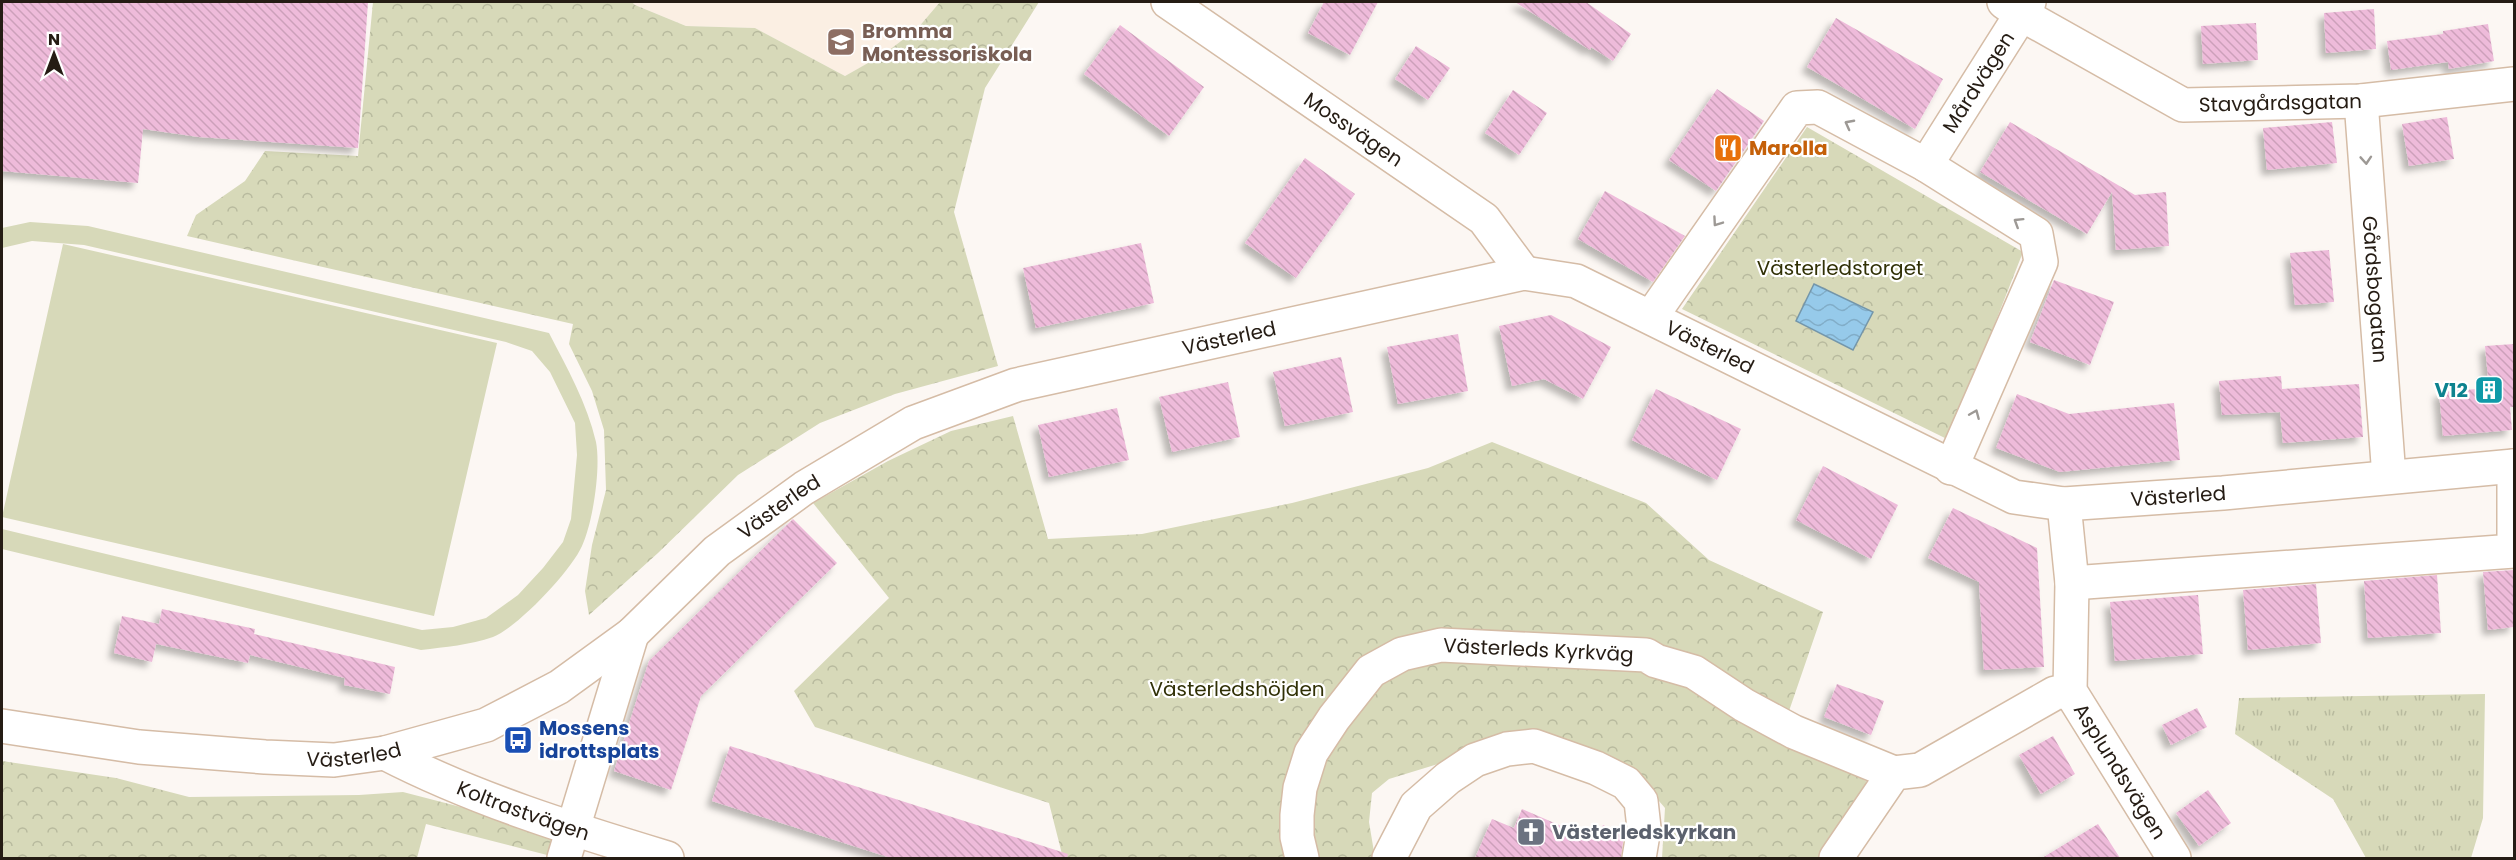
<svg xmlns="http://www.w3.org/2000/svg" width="2516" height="860" font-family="Poppins,sans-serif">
<defs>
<pattern id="grass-tufts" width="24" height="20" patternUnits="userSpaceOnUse" patternTransform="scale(1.5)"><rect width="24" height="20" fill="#d7d9b9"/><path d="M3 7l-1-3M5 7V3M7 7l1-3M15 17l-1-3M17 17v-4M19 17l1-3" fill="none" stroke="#b8ba9e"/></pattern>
<pattern id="forest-crowns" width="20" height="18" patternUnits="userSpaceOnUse" patternTransform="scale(1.5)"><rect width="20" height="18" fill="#d7d9b9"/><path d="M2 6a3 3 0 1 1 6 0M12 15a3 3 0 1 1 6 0" fill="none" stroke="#b8ba9e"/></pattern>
<pattern id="water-waves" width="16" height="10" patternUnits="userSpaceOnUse" patternTransform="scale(1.5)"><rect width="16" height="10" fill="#96caea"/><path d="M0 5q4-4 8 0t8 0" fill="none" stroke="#81adc8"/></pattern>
<pattern id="building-back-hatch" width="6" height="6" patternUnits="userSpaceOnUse" patternTransform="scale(1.5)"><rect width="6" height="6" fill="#eebbda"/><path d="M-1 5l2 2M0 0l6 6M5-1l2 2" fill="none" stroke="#cca0ba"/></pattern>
<filter id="shadow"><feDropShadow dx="-5.5" dy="5.5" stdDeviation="3" flood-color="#0004"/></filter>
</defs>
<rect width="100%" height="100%" fill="#fcf7f3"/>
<path fill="#fbefe3" d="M632 2H940L917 29 885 54 845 76 755 28 686 26 635 5Z"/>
<path fill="url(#grass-tufts)" d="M2485 694 2483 818 2471 858H2366L2333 799 2235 734 2239 698Z"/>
<path fill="url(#forest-crowns)" d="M373 2H632L635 5 686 26 755 28 845 76 884 54 917 29 940 2H1039L985 88 954 212 998 366 895 394 820 423 738 475 658 553 589 615 585 591 592 545 606 490 604 430 592 391 569 344 573 324 187 236 196 215 245 181 265 151 358 156Z
M1807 127 2023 252 1949 440 1682 309Z
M1013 416 1048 539 1142 534 1292 503 1428 468 1492 442 1646 503 1709 560 1823 612 1789 711 1843 764 1871 785 1825 858H1662L1665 808 1647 787 1580 755 1451 760 1389 779 1372 793 1369 822 1375 858H1063L1049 803 815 727 794 691 889 598 813 503 888 461 951 431Z
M2 761 116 778 189 797 359 795 403 792 557 832 551 856 426 824 417 858H2Z"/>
<path fill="#d7d9b9" d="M30 222 88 226 549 333C567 368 587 403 596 442 601 468 593 522 582 546 571 571 518 627 493 637 470 645 445 647 421 650L2 549V529L422 630 453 627 486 618 518 595 543 568 563 542 571 519 577 455 575 423 550 372 532 351 506 342 84 245 32 241 2 248V228Z
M63 244 497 343 434 616 2 517Z"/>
<path fill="url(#water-waves)" stroke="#7496aa" stroke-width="1.5" d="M1814 284 1873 312 1853 350 1796 321Z"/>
<path fill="url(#building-back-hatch)" filter="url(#shadow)" d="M2 2H368L358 148 199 137 143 129 138 183 2 171Z
M1324 2H1378L1350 55 1308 33Z
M1515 2H1586L1631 34 1613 61 1591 47 1590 50Z
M2374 9 2376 49 2326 53 2324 13Z
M1836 18 1943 79 1915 129 1807 67Z
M2256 23 2258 60 2203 64 2201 26Z
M2488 24 2494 61 2449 69 2448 62 2391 70 2387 41 2443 34V31Z
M1120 25 1204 87 1169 136 1084 74Z
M1416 46 1450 68 1428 100 1395 79Z
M1717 89 1764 121 1716 191 1669 160Z
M1513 90 1547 113 1519 155 1485 133Z
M2447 117 2454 159 2409 166 2402 124Z
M2010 122 2135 195 2166 192 2169 246 2116 250 2112 192 2087 234 1980 172Z
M2332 122 2337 163 2267 170 2263 128Z
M1305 158 1355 194 1296 278 1245 243Z
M1605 191 1685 236 1653 282 1578 239Z
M1141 243 1154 303 1036 328 1023 268Z
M2329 250 2334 302 2295 305 2290 253Z
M2054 280 2114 302 2090 365 2030 342Z
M1551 315 1611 347 1583 399 1544 379 1512 386 1499 326Z
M1458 334 1468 391 1398 404 1387 347Z
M2514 344V407H2510L2512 430 2443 436 2439 392 2489 388 2485 346Z
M1341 357 1353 412 1285 426 1273 372Z
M2281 376 2282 389 2359 384 2363 437 2283 443 2280 412 2222 415 2219 381Z
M1228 382 1240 437 1172 452 1159 397Z
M1656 389 1741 429 1717 480 1632 440Z
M2017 394 2069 414 2174 403 2180 460 2060 472 1996 448Z
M1117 408 1129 460 1049 477 1038 425Z
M1823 466 1898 505 1871 559 1796 520Z
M1953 508 2037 548 2044 667 1984 670 1979 582 1928 558Z
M793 519 837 563 701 696 671 790 614 771 649 661Z
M2514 570V627L2488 630 2483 572Z
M2437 575 2441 633 2368 638 2364 581Z
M2316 584 2321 643 2248 650 2243 590Z
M2198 595 2203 654 2115 661 2110 602Z
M162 609 255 629 254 634 395 667 390 694 344 685 345 678 250 655 248 663 156 644 152 662 114 653 122 616 159 624Z
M1837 684 1884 701 1871 735 1824 717Z
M2197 708 2207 727 2171 745 2162 725Z
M2053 736 2075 774 2041 794 2019 755Z
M730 746 1068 854 1067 858H891L712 801Z
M2208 790 2231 823 2199 846 2176 813Z
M1522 809 1596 841 1603 825 1624 834 1621 858H1475L1492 819 1514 828Z
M2098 824 2120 858H2042Z"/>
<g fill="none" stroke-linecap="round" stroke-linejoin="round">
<g stroke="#d5bca6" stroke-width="36">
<g id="street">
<path id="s1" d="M1168 2 1484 219 1524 273"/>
<path id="s2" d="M2004 2 2021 14 2183 105 2361 101 2514 84"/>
<path id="s3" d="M2361 101 2389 477"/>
<path id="s4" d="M1926 165 2029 2"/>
<path d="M1651 317 1797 108 1818 107 1926 165 2036 234 2041 262 1951 468"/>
<path id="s5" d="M2064 504 2072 583 2070 691 2174 858"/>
<path d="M2072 583 2514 551V466"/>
<path id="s6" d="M385 753C474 799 571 829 667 858"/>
<path d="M564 858 632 634"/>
<path id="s7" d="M1302 858 1297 837V815L1300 788 1311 753 1334 718 1371 671 1402 654 1441 645 1646 655 1656 661 1694 672 1744 705 1794 732 1894 773"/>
<path d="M1389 858 1416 806 1448 778 1475 760 1507 749 1534 746 1596 768 1626 783 1641 801 1644 828 1639 858"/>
<path d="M1836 858 1894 773 1920 770 2055 693 2070 691"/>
</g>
</g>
<g stroke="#d5bca6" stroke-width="36">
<g id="secondary">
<path id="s8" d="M2 726 139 747 265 757 334 760 385 753 486 725 559 687 632 634 717 551 804 488 913 423 1016 385 1524 273 1576 281 2014 497 2064 504 2223 493 2514 466"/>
</g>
</g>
<use href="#street" stroke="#fff" stroke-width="33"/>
<use href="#secondary" stroke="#fff" stroke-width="33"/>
</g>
<defs><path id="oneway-chevron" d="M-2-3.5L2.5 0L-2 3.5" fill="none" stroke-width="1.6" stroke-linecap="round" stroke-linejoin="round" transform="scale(1.5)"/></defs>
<g stroke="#9d9995">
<use href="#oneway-chevron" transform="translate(1849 124) rotate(-152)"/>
<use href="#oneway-chevron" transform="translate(2366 160) rotate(86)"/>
<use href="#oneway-chevron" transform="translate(1717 222) rotate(125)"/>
<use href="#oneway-chevron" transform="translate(2018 222) rotate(-148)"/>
<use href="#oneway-chevron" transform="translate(1975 414) rotate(-67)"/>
</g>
<defs>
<g id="school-square" transform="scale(1.5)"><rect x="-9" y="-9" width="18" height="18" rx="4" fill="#8d6e63" stroke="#fff"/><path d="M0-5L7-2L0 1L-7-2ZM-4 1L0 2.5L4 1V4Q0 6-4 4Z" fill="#fff"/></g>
<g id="restaurant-square" transform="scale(1.5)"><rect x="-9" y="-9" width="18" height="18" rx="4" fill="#e8710a" stroke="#fff"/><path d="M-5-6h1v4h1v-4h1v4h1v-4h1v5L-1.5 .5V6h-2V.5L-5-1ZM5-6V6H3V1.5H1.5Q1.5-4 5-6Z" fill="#fff"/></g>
<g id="building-square" transform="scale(1.5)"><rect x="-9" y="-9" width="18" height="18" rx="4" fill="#0f9aa8" stroke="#fff"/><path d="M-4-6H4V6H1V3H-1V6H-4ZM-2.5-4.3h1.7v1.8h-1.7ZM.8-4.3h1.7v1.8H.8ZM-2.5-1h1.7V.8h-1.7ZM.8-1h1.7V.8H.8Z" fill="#fff"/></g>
<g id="bus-square" transform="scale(1.5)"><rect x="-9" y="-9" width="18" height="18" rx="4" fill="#1a4fb4" stroke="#fff"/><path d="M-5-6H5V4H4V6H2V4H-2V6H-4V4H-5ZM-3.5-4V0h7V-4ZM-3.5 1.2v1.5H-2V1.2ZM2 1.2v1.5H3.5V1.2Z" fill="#fff"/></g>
<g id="church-square" transform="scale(1.5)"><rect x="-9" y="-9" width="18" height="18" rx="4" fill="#6b7280" stroke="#fff"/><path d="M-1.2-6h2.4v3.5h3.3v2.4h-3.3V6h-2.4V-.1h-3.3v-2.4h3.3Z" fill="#fff"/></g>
</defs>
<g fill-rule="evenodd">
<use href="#school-square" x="841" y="42"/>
<use href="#restaurant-square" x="1728" y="148"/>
<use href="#building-square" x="2489" y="390"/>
<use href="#bus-square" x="518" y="740"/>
<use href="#church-square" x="1531" y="832"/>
</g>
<g text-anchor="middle" stroke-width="4.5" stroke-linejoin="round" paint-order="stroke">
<g font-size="20" font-weight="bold" fill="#785e54" stroke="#fff" text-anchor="start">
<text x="862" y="38">Bromma<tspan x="862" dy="23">Montessoriskola</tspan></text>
</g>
<g font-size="20" fill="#251c14" stroke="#fff">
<text dy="7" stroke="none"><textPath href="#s4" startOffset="98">Mårdvägen</textPath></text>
<text dy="7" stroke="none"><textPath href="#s2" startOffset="304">Stavgårdsgatan</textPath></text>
<text dy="7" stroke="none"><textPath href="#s1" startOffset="225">Mossvägen</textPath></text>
<text dy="7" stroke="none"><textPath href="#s3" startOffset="189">Gårdsbogatan</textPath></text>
<text dy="7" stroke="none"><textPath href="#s8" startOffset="1344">Västerled</textPath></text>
<text dy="7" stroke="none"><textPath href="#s8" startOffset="1848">Västerled</textPath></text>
<text dy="7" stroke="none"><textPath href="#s8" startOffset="2352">Västerled</textPath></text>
<text dy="7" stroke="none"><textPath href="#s8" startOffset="858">Västerled</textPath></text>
<text dy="7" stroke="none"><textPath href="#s7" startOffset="382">Västerleds Kyrkväg</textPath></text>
<text dy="7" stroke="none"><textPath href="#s8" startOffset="354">Västerled</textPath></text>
<text dy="7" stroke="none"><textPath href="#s5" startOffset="282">Asplundsvägen</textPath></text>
<text dy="7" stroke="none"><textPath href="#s6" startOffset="150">Koltrastvägen</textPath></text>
</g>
<g font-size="20" font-weight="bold" fill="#c56008" stroke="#fff" text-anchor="start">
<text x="1749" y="155">Marolla</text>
</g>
<g font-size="20" fill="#313107" stroke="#fff">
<text x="1840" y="275">Västerledstorget</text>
<text x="1237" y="696">Västerledshöjden</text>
</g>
<g font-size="20" font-weight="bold" fill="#0d838f" stroke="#fff" text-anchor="end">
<text x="2468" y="397">V12</text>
</g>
<g font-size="20" font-weight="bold" fill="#164399" stroke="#fff" text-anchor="start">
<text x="539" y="735">Mossens<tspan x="539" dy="23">idrottsplats</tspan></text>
</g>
<g font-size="20" font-weight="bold" fill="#5b616d" stroke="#fff" text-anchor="start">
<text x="1552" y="839">Västerledskyrkan</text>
</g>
</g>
<rect width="2516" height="860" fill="none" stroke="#251c14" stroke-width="6"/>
<g transform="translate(54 54)" stroke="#ffffff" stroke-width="4.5" paint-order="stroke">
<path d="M0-4.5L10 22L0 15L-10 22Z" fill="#251c14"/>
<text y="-9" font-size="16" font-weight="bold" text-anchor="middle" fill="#251c14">N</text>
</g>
</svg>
